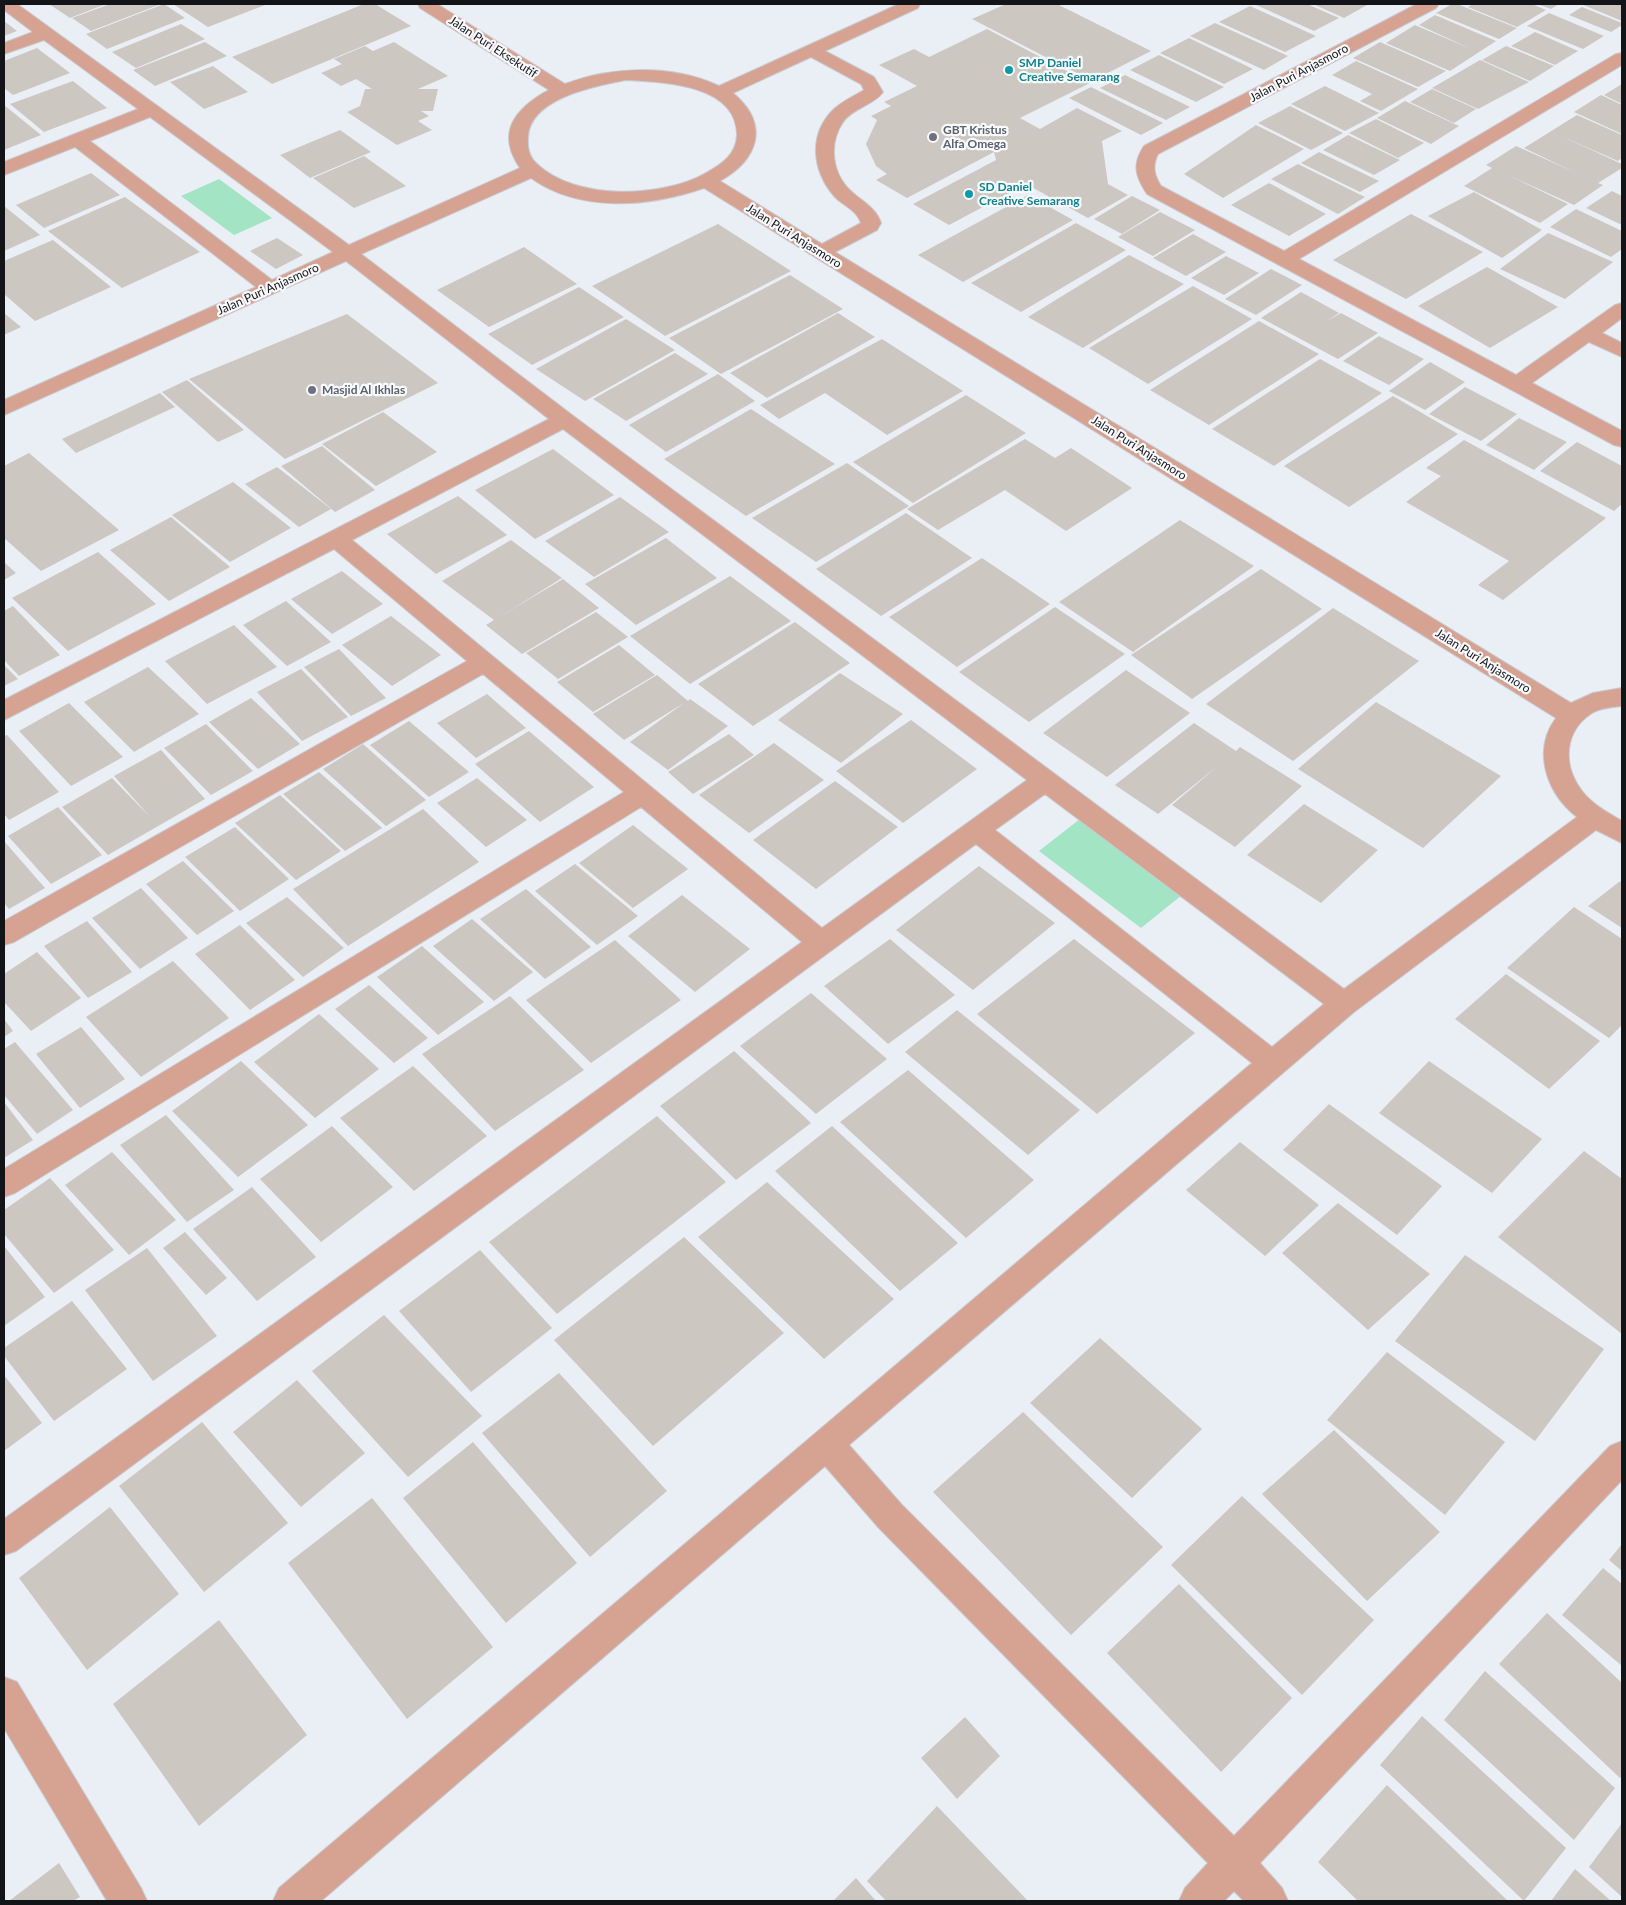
<svg xmlns="http://www.w3.org/2000/svg" width="1626" height="1905" font-family="Lato,sans-serif">
<rect width="100%" height="100%" fill="#eaeef5"/>
<path fill="#a2e4c4" d="M219 179 272 218 234 235 181 196Z
M1080 819 1182 895 1141 928 1039 851Z"/>
<path fill="#cdc7c2" d="M49 4H106L70 18Z
M110 4H161L91 31 72 18Z
M164 4 185 18 107 49 86 34Z
M173 4H268L208 27Z
M364 4H375L411 26 272 84 232 57Z
M1006 4H1057L1151 51 1092 81 972 19Z
M1254 4H1307L1339 18 1314 31Z
M1313 4H1364L1367 5 1344 18Z
M1452 4H1457L1517 28 1499 39 1436 13Z
M1473 4H1532L1546 10 1517 27 1468 7Z
M1537 4H1559L1551 9Z
M1581 4H1622V21Z
M1250 6 1316 36 1285 52 1219 22Z
M1582 7 1622 23V25L1611 32 1569 15Z
M1549 13 1604 36 1583 49 1527 26Z
M1435 15 1496 41 1450 71 1386 43 1415 25 1471 49 1419 25Z
M4 21 17 31 4 36Z
M1215 23 1288 56 1264 70 1190 36Z
M181 24 205 39 136 68 112 52Z
M987 29 1090 83 1020 118 1040 129 1077 108 1122 131 1102 141 1108 184 1128 195 1088 218 1026 184 949 225 913 204 996 160 994 152 907 198 876 180 887 174 876 166 866 144 877 120 871 116 891 106 884 102 917 86 879 65 914 49 929 57Z
M1535 32 1578 51 1555 65 1511 46Z
M1189 38 1253 69 1224 84 1160 53Z
M205 42 227 56 155 86 133 70Z
M394 42 448 76 418 89H438L433 111H421L429 116 418 121 432 130 397 145 347 112 360 106 365 89H372L356 79 341 86 321 73 342 64 334 59 365 46 373 51Z
M1380 42 1446 71 1418 87 1353 58Z
M1506 46 1554 66 1530 81 1482 60Z
M37 48 70 73 13 95 4 88V61Z
M1159 55 1224 87 1196 102 1130 70Z
M1480 60 1529 82 1478 109 1432 88Z
M1356 61 1418 89 1381 111 1360 101 1372 94 1332 75Z
M213 66 248 92 204 109 170 82Z
M1125 75 1190 107 1166 120 1100 88Z
M73 81 107 108 44 132 10 104Z
M1622 84V104L1604 95Z
M1325 86 1379 113 1345 131 1291 104Z
M1091 87 1163 123 1141 135 1069 98Z
M1432 89 1476 109 1454 123 1410 102Z
M1601 95 1622 105V134L1574 112Z
M1405 101 1459 126 1431 144 1377 118Z
M4 105 41 135 4 150Z
M1290 106 1343 133 1311 150 1258 123Z
M1577 115 1622 135V158L1618 161 1561 136 1622 164V168L1598 183 1603 185 1574 205 1508 175 1568 204 1540 223 1464 186 1492 168 1486 165 1516 146 1574 172 1524 148Z
M1376 119 1424 143 1398 158 1349 133Z
M1256 125 1304 149 1223 198 1184 174Z
M340 130 371 152 310 178 280 155Z
M1348 135 1400 160 1374 175 1323 150Z
M1319 152 1379 181 1360 192 1301 163Z
M364 156 406 186 354 208 313 178Z
M1298 164 1365 197 1338 214 1271 179Z
M91 173 120 195 44 228 16 205Z
M1269 183 1326 214 1289 236 1231 205Z
M1612 191 1622 196V225L1586 208Z
M1474 192 1542 230 1502 258 1428 216Z
M1028 195 1073 220 963 282 918 255Z
M1132 196 1160 210 1122 234 1094 219Z
M125 197 200 252 122 288 48 231Z
M4 206 40 235 4 251Z
M1576 209 1622 231V249L1611 257 1550 227Z
M1160 212 1195 230 1153 256 1118 237Z
M1411 214 1483 252 1406 299 1333 260Z
M1076 223 1126 250 1021 312 971 283Z
M718 224 791 271 665 336 592 286Z
M1548 233 1613 262 1565 299 1500 269Z
M1193 234 1226 252 1186 276 1153 258Z
M277 238 303 255 276 269 250 251Z
M53 240 111 287 35 321 4 294V261Z
M524 247 577 284 489 327 437 290Z
M1129 255 1184 284 1083 348 1028 317Z
M1226 256 1259 273 1224 295 1191 278Z
M1487 267 1558 307 1490 348 1418 306Z
M1271 269 1302 285 1256 315 1225 299Z
M790 275 843 309 721 374 669 338Z
M1193 286 1252 319 1148 384 1089 348Z
M579 287 624 317 532 365 488 334Z
M1301 292 1339 313 1327 321 1341 313 1378 333 1338 359 1261 318Z
M4 313 21 327 4 335Z
M838 313 875 337 767 398 730 373Z
M347 314 438 383 285 459 189 379Z
M626 319 675 350 585 401 536 369Z
M1259 321 1319 354 1209 425 1150 390Z
M1379 336 1424 359 1389 385 1343 361Z
M882 339 963 391 887 435 825 393 779 419 760 405Z
M675 353 708 374 626 421 593 399Z
M1320 359 1382 393 1274 466 1212 429Z
M1430 362 1465 382 1425 410 1389 391Z
M718 374 755 401 666 452 629 425Z
M187 380 244 430 218 442 162 392Z
M1465 387 1517 414 1481 441 1429 414Z
M160 393 175 407 76 453 62 439Z
M966 395 1026 433 913 503 853 462Z
M1393 396 1458 434 1349 507 1284 466Z
M751 409 835 464 746 516 664 459Z
M383 412 437 452 376 486 322 444Z
M1519 418 1567 442 1534 470 1486 445Z
M1025 439 1055 458 1071 448 1132 488 1066 531 1005 490 938 530 907 509Z
M1464 440 1606 518 1503 600 1478 585 1509 561 1406 502 1441 476 1426 468Z
M1577 442 1622 466V504L1614 511 1540 471Z
M322 446 375 490 335 512 281 466Z
M553 449 614 495 535 539 475 490Z
M29 453 119 530 41 571 4 538V466Z
M847 463 909 506 816 562 752 518Z
M277 467 331 509 299 527 245 484Z
M233 482 291 528 230 562 172 515Z
M458 496 507 535 436 574 387 534Z
M620 497 669 532 594 577 545 541Z
M906 513 972 558 881 616 816 569Z
M171 517 230 567 169 601 110 550Z
M1180 520 1254 566 1133 652 1059 602Z
M666 538 717 578 636 625 585 584Z
M511 540 562 578 501 616 563 579 599 608 522 654 486 625 494 620 442 581Z
M98 552 156 604 68 651 12 598Z
M982 558 1050 604 957 667 889 617Z
M4 562 16 573 4 580Z
M1261 569 1322 609 1192 699 1131 655Z
M342 571 383 604 332 634 291 599Z
M730 576 791 621 690 684 630 636Z
M286 601 331 642 287 666 243 625Z
M13 606 60 655 19 676 4 660V611Z
M1055 607 1125 654 1029 722 959 672Z
M1333 608 1419 661 1293 761 1206 704Z
M596 612 628 637 558 679 526 653Z
M391 616 441 655 392 686 342 645Z
M795 622 850 663 753 726 698 684Z
M234 625 277 667 207 704 165 661Z
M619 645 655 675 593 712 557 682Z
M339 649 386 698 351 716 304 667Z
M4 665 18 679 4 686Z
M148 667 199 714 134 752 84 702Z
M301 669 348 717 302 741 257 692Z
M1126 670 1190 713 1107 777 1043 733Z
M840 673 903 714 841 763 778 720Z
M657 675 688 701 690 699 728 726 668 770 630 742 684 703 624 740 593 714Z
M487 694 526 728 476 758 437 723Z
M251 698 300 744 258 769 209 722Z
M1376 702 1501 776 1423 848 1298 769Z
M69 703 123 757 71 786 19 731Z
M911 720 977 769 903 823 836 771Z
M409 721 469 772 429 797 370 745Z
M1194 723 1236 751 1240 747 1302 786 1235 847 1172 805 1219 765 1158 814 1115 785Z
M206 724 253 771 211 795 164 748Z
M529 731 594 787 540 822 475 764Z
M729 734 754 755 693 794 668 772Z
M7 735 59 792 9 820 4 814V736Z
M774 743 824 780 749 833 699 795Z
M363 744 426 800 386 826 323 769Z
M161 750 205 799 108 855 62 807 112 778 150 817 114 776Z
M319 772 382 828 345 851 283 794Z
M477 778 527 820 486 847 437 803Z
M835 781 898 827 816 889 753 840Z
M280 795 341 851 296 880 235 823Z
M1304 804 1378 850 1321 903 1247 855Z
M58 807 102 855 51 884 8 836Z
M423 809 479 862 348 946 293 889Z
M633 825 688 869 633 908 579 863Z
M235 827 289 879 240 911 185 857Z
M4 841 45 888 9 909 4 903Z
M183 861 234 911 197 935 146 884Z
M575 864 638 916 597 945 535 891Z
M979 866 1055 923 973 990 896 930Z
M1622 881V928L1588 906 1619 882Z
M141 888 188 938 140 969 92 918Z
M526 889 591 947 545 979 480 919Z
M682 895 750 949 695 992 628 936Z
M287 897 344 948 303 977 246 923Z
M1574 907 1622 939V1025L1609 1038 1507 968Z
M472 919 533 972 494 1001 433 946Z
M87 921 132 972 88 998 44 946Z
M240 925 295 980 250 1010 195 954Z
M890 939 955 995 888 1044 824 986Z
M1074 939 1195 1033 1097 1114 977 1014Z
M615 940 681 1000 591 1063 526 1000Z
M422 946 484 1002 438 1035 377 977Z
M37 952 81 998 31 1031 4 1002V974Z
M173 961 229 1018 141 1077 86 1017Z
M1506 974 1600 1041 1549 1089 1455 1019Z
M369 985 428 1038 394 1063 335 1009Z
M811 993 887 1059 816 1114 740 1046Z
M510 996 584 1070 495 1131 422 1054Z
M957 1010 1080 1110 1028 1155 905 1052Z
M319 1014 379 1069 315 1118 254 1062Z
M4 1019 13 1031 4 1037Z
M81 1027 125 1079 80 1108 36 1054Z
M15 1042 73 1110 37 1134 4 1095V1049Z
M734 1051 811 1123 736 1180 660 1106Z
M241 1061 308 1125 238 1177 172 1111Z
M1429 1061 1542 1139 1492 1193 1379 1113Z
M413 1066 487 1136 414 1191 340 1118Z
M908 1070 1034 1180 966 1238 840 1122Z
M4 1102 33 1140 4 1158Z
M1329 1104 1442 1186 1397 1235 1283 1150Z
M166 1115 234 1190 187 1222 120 1145Z
M657 1116 726 1182 557 1314 489 1242Z
M332 1126 393 1187 321 1242 260 1179Z
M832 1126 958 1243 900 1291 775 1171Z
M1240 1142 1319 1205 1265 1256 1186 1190Z
M1584 1151 1622 1179V1334L1498 1237Z
M112 1152 176 1220 129 1255 65 1185Z
M50 1178 114 1250 54 1293 4 1234V1210Z
M767 1182 894 1299 824 1359 698 1237Z
M252 1187 316 1257 257 1301 193 1229Z
M1338 1203 1430 1274 1368 1330 1282 1253Z
M185 1232 227 1278 206 1295 163 1248Z
M684 1237 784 1333 653 1446 554 1340Z
M4 1246 45 1297 4 1326Z
M147 1248 217 1336 153 1381 85 1290Z
M480 1250 552 1328 471 1392 399 1311Z
M1465 1255 1604 1349 1535 1441 1395 1341Z
M72 1301 127 1369 54 1421 4 1356V1348Z
M384 1315 482 1416 408 1477 312 1371Z
M1100 1338 1202 1429 1132 1498 1030 1403Z
M1387 1352 1505 1442 1445 1515 1327 1420Z
M559 1373 667 1491 590 1557 482 1433Z
M4 1375 42 1423 4 1451Z
M297 1380 365 1453 301 1507 233 1432Z
M1023 1412 1163 1547 1071 1635 933 1492Z
M202 1422 288 1523 204 1592 119 1486Z
M1334 1430 1440 1532 1367 1601 1262 1494Z
M473 1442 577 1563 506 1623 403 1498Z
M1242 1496 1374 1620 1302 1695 1171 1565Z
M372 1498 493 1647 407 1719 288 1563Z
M110 1507 179 1594 87 1670 19 1578Z
M1622 1544V1571L1609 1560Z
M1603 1568 1622 1584V1666L1562 1615Z
M1179 1584 1292 1698 1221 1772 1107 1653Z
M1547 1613 1622 1683V1776L1620 1778 1499 1664Z
M219 1620 307 1735 199 1826 113 1704Z
M1485 1671 1615 1788 1574 1840 1444 1720Z
M1422 1716 1566 1848 1524 1901 1380 1765Z
M965 1717 1000 1756 957 1799 921 1758Z
M1387 1785 1508 1901H1358L1318 1862Z
M937 1806 1028 1901H886L867 1881Z
M1622 1823V1897L1589 1867Z
M59 1863 80 1897 73 1901H9Z
M1575 1869 1611 1901H1551Z
M856 1878 876 1901H833Z"/>
<g fill="none" stroke-linecap="round" stroke-linejoin="round">
<g stroke="#c8cbd1" stroke-width="2">
<path id="minor" d="M4 4H17L349 245 520 168C495 132 516 108 549 90L420 8 418 4H437L565 84C613 66 672 64 719 86L899 4H920L918 8 825 51 874 77 883 92C874 105 853 108 843 122 828 144 832 175 852 192 863 202 876 208 881 223L877 230 835 252 1571 703 1593 693 1622 688V706C1612 707 1601 708 1592 713 1564 731 1562 765 1582 791 1592 804 1608 813 1622 821V843L1596 830 1354 1012 849 1445 902 1505 1234 1836 1610 1446 1622 1441V1480L1260 1863 1282 1888 1288 1901H1244L1234 1891 1224 1901H1179L1185 1888 1208 1863 878 1527 825 1466 321 1901H273L279 1888 1252 1063 976 844 16 1551 4 1555V1519L802 942 641 807 15 1193 4 1197V1169L624 792 483 674 14 942 4 945V921L467 661 334 549 4 720V700L549 419 346 261 4 415V400L256 287 75 147 4 175V162L138 109 44 40 4 54V43L33 32 4 10ZM811 57 861 84 864 90C854 96 843 101 834 109 808 134 812 170 834 196 842 205 857 210 861 223L822 244 720 181C759 159 770 124 733 93ZM626 80C663 82 736 84 737 134 737 154 722 164 706 173 662 198 576 201 537 164 529 157 527 147 528 137 530 98 595 86 626 80ZM150 117 333 252 272 280 90 141ZM531 178C580 213 649 207 704 188L1556 718C1532 750 1546 793 1577 817L1344 989 572 415 361 254ZM563 429 1027 780 822 928 352 540ZM1045 794 1324 1004 1272 1047 995 830Z
M1417 4H1439L1436 8 1158 154C1152 166 1154 175 1161 186L1284 251 1616 54 1622 53V65L1299 259 1516 375 1615 305 1622 303V318L1602 333 1622 343V357L1589 342 1532 383 1622 431V447L1614 445 1147 194C1135 176 1132 164 1144 146Z
M4 1677 17 1682 141 1888 147 1901H107L4 1728Z"/>
</g>
<use href="#minor" fill="#d6a292" fill-rule="evenodd"/>
</g>
<g fill="#0f9aa8" stroke="#fafbfe" stroke-width="2">
<circle cx="1009" cy="70" r="5"/>
<circle cx="969" cy="194" r="5"/>
</g>
<g fill="#6b7280" stroke="#fafbfe" stroke-width="2">
<circle cx="933" cy="137" r="5"/>
<circle cx="312" cy="390" r="5"/>
</g>
<g text-anchor="middle" stroke-width="4.5" stroke-linejoin="round" paint-order="stroke">
<g font-size="12" fill="#131417" stroke="#fafbfe">
<text transform="translate(493 47) rotate(33)" y="4">Jalan Puri Eksekutif</text>
<text transform="translate(1299 73) rotate(-28)" y="4">Jalan Puri Anjasmoro</text>
<text transform="translate(794 236) rotate(32)" y="4">Jalan Puri Anjasmoro</text>
<text transform="translate(268 289) rotate(-24)" y="4">Jalan Puri Anjasmoro</text>
<text transform="translate(1139 448) rotate(32)" y="4">Jalan Puri Anjasmoro</text>
<text transform="translate(1483 661) rotate(32)" y="4">Jalan Puri Anjasmoro</text>
</g>
<g font-size="12" font-weight="bold" fill="#0d838f" stroke="#fafbfe" text-anchor="start">
<text x="1019" y="67">SMP Daniel<tspan x="1019" dy="14">Creative Semarang</tspan></text>
<text x="979" y="191">SD Daniel<tspan x="979" dy="14">Creative Semarang</tspan></text>
</g>
<g font-size="12" font-weight="bold" fill="#5b616d" stroke="#fafbfe" text-anchor="start">
<text x="943" y="134">GBT Kristus<tspan x="943" dy="14">Alfa Omega</tspan></text>
<text x="322" y="394">Masjid Al Ikhlas</text>
</g>
</g>
<rect width="1626" height="1905" fill="none" stroke="#131417" stroke-width="10"/>
</svg>
